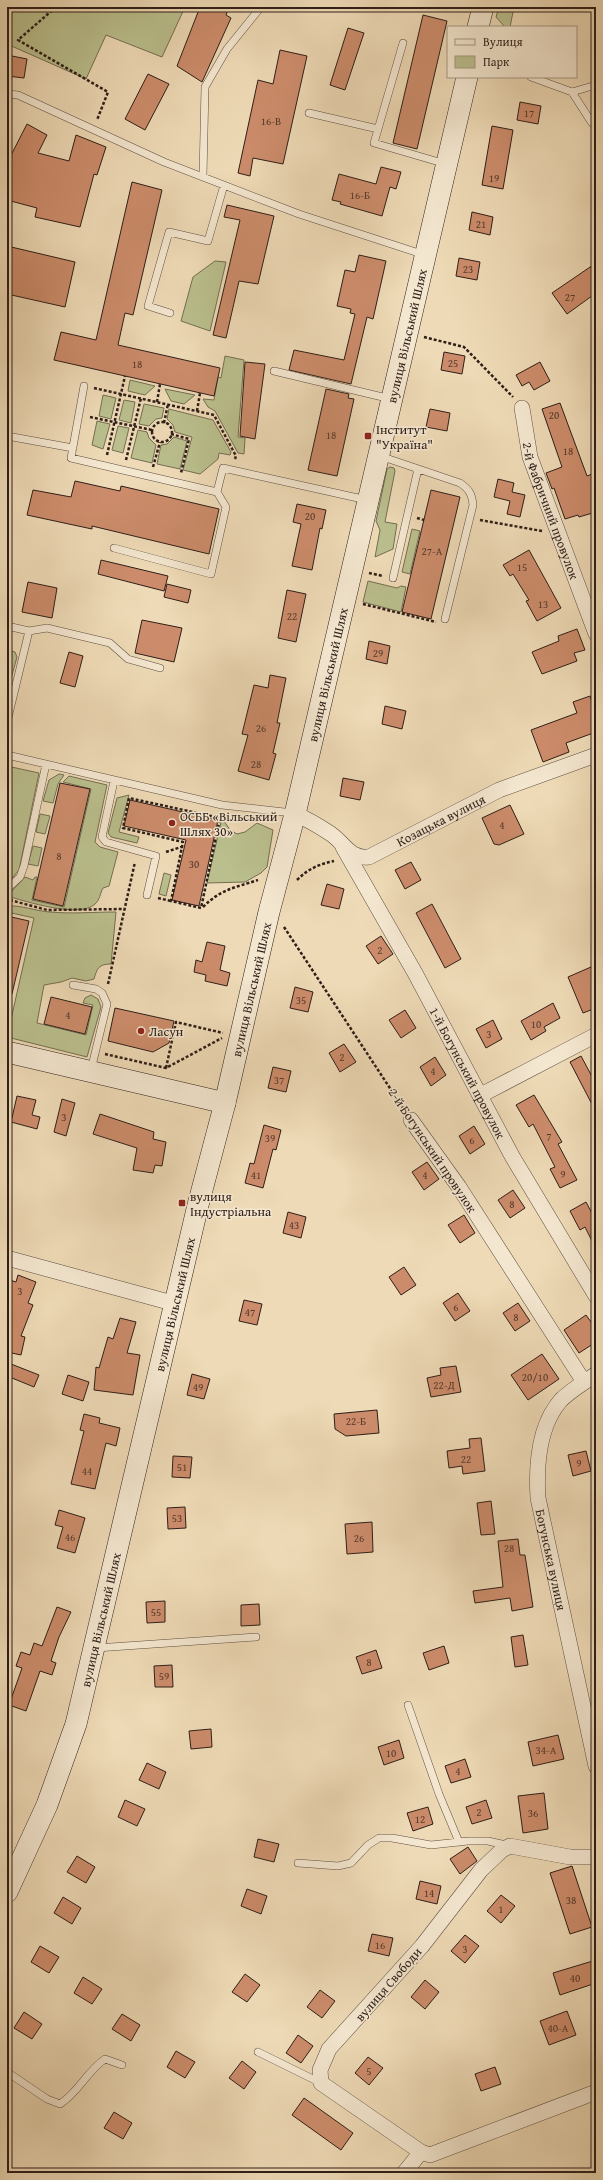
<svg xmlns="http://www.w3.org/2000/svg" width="603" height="2180" font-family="'Gentium Book Plus',serif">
<rect width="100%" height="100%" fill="#eedab6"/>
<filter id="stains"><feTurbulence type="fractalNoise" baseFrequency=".005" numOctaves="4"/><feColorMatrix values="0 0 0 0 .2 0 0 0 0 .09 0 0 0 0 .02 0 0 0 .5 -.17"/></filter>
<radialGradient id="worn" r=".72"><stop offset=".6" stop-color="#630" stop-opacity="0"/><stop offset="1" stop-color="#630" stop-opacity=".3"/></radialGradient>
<path fill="#babf8d" stroke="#746e52" d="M7 7H185L162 57 106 35 86 79 7 44Z
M499 7H514L510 27H505L496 17Z
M215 261 226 262 210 331 181 321 193 277Z
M225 356 244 360 238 437 245 438 244 454 238 453 215 411 208 407 203 399 214 400 218 377 221 378Z
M130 380 155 386 145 395 128 391Z
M165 389 195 395 184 404 171 401Z
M103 395 116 398 111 419 99 416Z
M124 400 135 402 131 423 119 420Z
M144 404 164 408 162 418 156 419 149 426 139 424Z
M169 409 213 420 231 452 230 455 219 453 218 459 200 474 183 470 192 437 175 432 173 425 167 419Z
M97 421 110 424 103 449 92 445Z
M118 426 129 428 123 453 112 450Z
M138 430 147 432 149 438 156 445 152 463 131 458Z
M174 437 187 441 180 469 157 464 161 445 167 444Z
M390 467 394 468 395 471 385 522 397 524 393 549 375 557 380 530 376 521 387 469Z
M412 529 420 531 410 574 402 572Z
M368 581 397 588 401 586 406 587 401 612 363 602Z
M7 650 15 652 17 657 7 693Z
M7 766 39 773 19 870 7 884Z
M59 774 64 775 58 784 53 803 43 801 49 780Z
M69 776 107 785 95 842 100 847 118 852 109 886 103 888C100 893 100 900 95 904 80 919 25 901 7 896L25 877 33 880 35 877H37L32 900 64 907 91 789 63 782Z
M129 795 119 832 139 837 137 843 111 837 108 833 117 798Z
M40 814 50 816 45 834 36 832Z
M222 818 230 830 237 834 245 832 257 823 273 830 267 867 261 873 245 882 207 883Z
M33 846 42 848 38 866 28 864Z
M164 873 171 875 166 896 159 894Z
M7 906C22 905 35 911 50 912 72 914 94 912 116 912L111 964C99 964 97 968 94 979L86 981 72 978 61 982 44 985 37 1023 86 1035 93 1005 83 1003 85 998 91 995 98 999 101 1007 87 1057 7 1037 34 918 7 912Z"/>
<path fill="#cc8c6b" stroke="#2e1e18" d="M200 7H229L226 15 231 18 202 82 177 66Z
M423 15 447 21 417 149 393 143Z
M348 28 364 33 345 90 330 85Z
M280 50 307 56 283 164 253 158 250 176 238 173 258 80 273 84Z
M7 55 27 59 24 78 7 76Z
M148 74 169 84 145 130 125 119Z
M520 102 541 106 538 124 517 120Z
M27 124 47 135 38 153 69 161 76 135 106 147 97 175 94 174 80 227 35 217 37 208 7 200V163Z
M492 126 513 130 503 189 482 185Z
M381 167 401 172 396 189 390 187 382 216 340 204 341 202 332 200 339 174 376 184Z
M132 182 162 190 133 315 125 313 118 345 220 368 214 396 54 360 61 332 96 340Z
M227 205 274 216 258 284 239 281 226 338 213 335 240 220 224 217Z
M472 212 493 217 490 235 469 230Z
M7 246 75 262 65 307 7 294Z
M359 255 386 261 373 319 367 317 351 384 289 370 294 350 344 360 355 314 350 313 351 309 337 306 345 270 355 272Z
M459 258 480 262 477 280 456 276Z
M596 263V293L567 314 552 293Z
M444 352 465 356 462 374 441 370Z
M245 362 265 364 255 439 240 436Z
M540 362 550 381 534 390 529 382 522 386 516 375Z
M326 389 349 394 348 398 354 399 337 476 308 470Z
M560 403 587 476 592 474 596 484V512L579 517 578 515 565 519 554 488 552 489 546 473 562 467 542 409Z
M430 409 450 413 447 431 426 427Z
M498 479 514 483 512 492 525 495 520 517 507 514 510 501 494 497Z
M75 481 120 491 121 486 219 509 209 554 92 526V529L27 515 33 490 71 497Z
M431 490 460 497 431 619 402 612Z
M297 504 326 510 322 529 320 528 312 570 292 566 301 524 293 522Z
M529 550 561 608 537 621 526 601 529 600 513 574 510 576 503 565Z
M101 560 168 576 164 591 98 574Z
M28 582 57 588 52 618 22 612Z
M167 584 191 590 188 603 164 597Z
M287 590 306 594 296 642 278 638Z
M142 620 182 628 174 662 135 653Z
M577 629 585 650 574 653 577 661 542 674 532 652 559 641 558 636Z
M369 641 390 646 387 664 366 659Z
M69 652 83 656 75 687 60 683Z
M270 675 286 678 277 723H280L273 753 276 754 269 780 238 771 248 735 242 734 254 685 268 688Z
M590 696 596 713V732L566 743 569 752 543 762 531 730 577 713 573 702Z
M385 706 406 711 402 729 382 724Z
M343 778 364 782 360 800 340 796Z
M60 783 90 789 63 906 33 899Z
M130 800 218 820 199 906 172 900 186 840 124 826Z
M510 805 524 834 499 845 494 844 482 818Z
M411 862 421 880 405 889 395 870Z
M327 884 344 889 339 909 321 905Z
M432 904 461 959 445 968 416 913Z
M7 916 29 921 12 994H7Z
M381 936 393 954 378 964 366 946Z
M207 942 225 946 220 970 230 973 227 986 205 981 206 975 194 972 196 960 202 962Z
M591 967 596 979V1008L583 1013 568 977Z
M295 987 313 992 308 1012 290 1008Z
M51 997 92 1007 85 1034 44 1024Z
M553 1003 560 1018 544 1027 546 1031 531 1040 521 1021Z
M115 1008 174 1021 169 1043 153 1052 108 1041Z
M405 1010 416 1028 401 1038 389 1020Z
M493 1020 502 1039 486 1048 476 1029Z
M344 1044 356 1062 340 1072 329 1053Z
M581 1056 596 1084V1112L570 1062Z
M435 1057 446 1075 431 1086 420 1067Z
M273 1067 291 1071 286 1092 268 1088Z
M534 1095 562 1142 558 1144 577 1180 560 1188 550 1169 555 1167 533 1124 529 1127 516 1105Z
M17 1096 36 1100 32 1115 40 1117 37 1129 11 1122Z
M62 1099 75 1103 66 1136 54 1132Z
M100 1114 154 1132 153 1139 166 1142 162 1166 155 1165 153 1173 133 1170 137 1148 93 1134Z
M264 1125 281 1130 276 1150 273 1149 263 1188 245 1183 250 1163 254 1164Z
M474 1126 485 1144 470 1154 459 1136Z
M427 1162 439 1179 424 1190 412 1172Z
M513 1190 525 1208 510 1218 498 1200Z
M586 1202 596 1221V1249L585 1227 580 1230 570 1211Z
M288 1212 306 1217 301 1238 283 1233Z
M464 1215 475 1233 460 1243 448 1225Z
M404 1267 416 1285 401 1295 389 1277Z
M18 1275 36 1282 28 1303 33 1305 21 1336 25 1337 21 1355 7 1352V1279L16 1282Z
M458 1293 470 1311 455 1321 443 1303Z
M244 1300 262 1304 257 1325 239 1321Z
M518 1303 530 1321 515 1331 503 1313Z
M586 1315 596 1329V1342L579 1353 564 1330Z
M120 1318 136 1322 127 1353 140 1355 133 1395 94 1390 96 1367 99 1368 108 1337 113 1339Z
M542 1354 559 1379 528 1400 511 1375Z
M11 1364 39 1375 34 1387 7 1376Z
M456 1366 461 1392 431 1397 427 1378 441 1375 440 1368Z
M192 1374 210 1379 204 1399 187 1395Z
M68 1375 89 1382 83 1401 62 1394Z
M377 1410 379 1433 346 1436 335 1429 334 1414Z
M84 1414 100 1418 99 1423 120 1428 116 1446 106 1443 95 1489 71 1484 84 1431 80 1430Z
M481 1438 485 1471 463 1474 462 1466 449 1468 447 1451 470 1448 469 1439Z
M586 1451 591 1471 573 1476 568 1455Z
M173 1456 192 1457 190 1478 172 1477Z
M491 1501 495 1534 481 1535 477 1503Z
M185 1507 186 1528 168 1529 167 1508Z
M59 1510 85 1518 75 1553 57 1548 63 1527 55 1525Z
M372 1522 373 1552 347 1554 345 1524Z
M518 1539 520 1555H525L533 1607 512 1611 510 1598 475 1603 473 1591 503 1587 498 1541Z
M165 1601V1622L147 1623 146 1602Z
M259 1604 260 1625 241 1626V1605Z
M57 1607 71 1612 59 1637 51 1661 56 1663 52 1675 40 1671 26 1711 9 1705 22 1668 16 1666 21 1652 30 1655 34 1643 42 1646Z
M523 1635 528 1665 515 1667 511 1637Z
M444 1646 449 1663 429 1670 423 1653Z
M376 1650 382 1668 362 1674 356 1657Z
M172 1665 173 1687H155L154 1666Z
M211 1729 212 1747 191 1749 189 1731Z
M558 1735 564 1759 533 1766 528 1742Z
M399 1740 404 1758 384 1765 378 1747Z
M465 1759 471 1777 451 1783 445 1766Z
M147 1763 166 1772 159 1789 139 1780Z
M544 1793 548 1829 523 1833 518 1796Z
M125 1800 145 1809 137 1826 118 1817Z
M486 1800 492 1818 472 1824 466 1807Z
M428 1807 433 1824 413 1831 407 1813Z
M258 1839 279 1844 274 1862 254 1857Z
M468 1847 477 1861 460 1874 450 1859Z
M77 1856 95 1867 86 1883 67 1872Z
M572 1866 592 1927 570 1934 550 1873Z
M420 1881 441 1886 437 1904 416 1899Z
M247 1889 267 1896 261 1914 241 1906Z
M501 1895 515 1906 501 1923 487 1911Z
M63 1897 81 1908 72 1924 54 1913Z
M372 1934 393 1938 389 1956 368 1951Z
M465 1935 479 1946 465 1963 451 1951Z
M40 1946 59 1957 49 1973 31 1962Z
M596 1960V1983L560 1995 553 1973Z
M245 1974 260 1985 247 2002 232 1992Z
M83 1977 102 1989 92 2004 74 1993Z
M425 1980 439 1992 425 2009 411 1997Z
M320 1990 335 2001 322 2018 307 2007Z
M567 2011 576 2035 549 2045 540 2021Z
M24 2012 42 2024 32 2039 14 2028Z
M122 2014 140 2025 131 2041 112 2029Z
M298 2035 313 2046 301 2063 286 2053Z
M176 2051 195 2062 185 2078 167 2067Z
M368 2057 383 2068 369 2085 355 2073Z
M242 2061 256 2072 244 2089 229 2078Z
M495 2067 501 2084 481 2091 475 2074Z
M304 2098 353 2133 341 2150 292 2115Z
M114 2112 132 2123 123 2139 104 2128Z"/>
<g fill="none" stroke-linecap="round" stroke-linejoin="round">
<g stroke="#5e4d40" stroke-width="8">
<path id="lane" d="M403 43 374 143 446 164
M531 77 572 92 592 123 596 122
M572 92 596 85
M7 94 18 95 164 162 299 214 425 255
M309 113 378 129
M203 176 205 87 227 49 261 7
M170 313 148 306 169 232 208 241 224 185
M274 371 391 399
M84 386 71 458 217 492 223 468 367 500
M7 436 73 448
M380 456 460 483C469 489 472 494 473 505L445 619
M114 548 211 574 226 507 217 492
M393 578 418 469
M7 626 29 631
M7 722 29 631 47 628 110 643 128 659 160 668
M7 755 222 805 293 813
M114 781 102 837 106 842 156 856 147 895
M7 889 20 877 24 866 46 764
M73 985 96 989 102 993 107 1004 91 1070
M96 1648 256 1637
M408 1705 439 1794 459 1842
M298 1863 338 1866 351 1863 368 1845 379 1838H392L431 1845 468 1841H488L506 1845
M258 2052 321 2083
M7 2072 47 2099 60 2104C79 2092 87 2071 105 2059L122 2065"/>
</g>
<g stroke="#5e4d40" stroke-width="16">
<g id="street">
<path id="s1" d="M522 408 530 457 596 634"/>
<path id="s2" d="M295 814C307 819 319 826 331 834 345 844 350 859 369 857L499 790 596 755"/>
<path id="s3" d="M343 847 415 973 512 1156 596 1296"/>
<path d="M481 1095 596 1035"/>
<path d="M411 1120 459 1187 584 1382"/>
<path d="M7 1258 176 1304"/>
<path id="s4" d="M596 1374C585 1382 571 1390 561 1400 538 1426 536 1466 538 1498L596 1766"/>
<path d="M596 1857H570L510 1846 502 1850 481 1870 422 1946 329 2049 320 2070 321 2083 421 2152 430 2155 596 2092"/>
<path d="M404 2173 421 2152"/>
</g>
</g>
<g stroke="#2e1e18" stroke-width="22">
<g id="secondary">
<path d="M478 27 483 7"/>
<path d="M7 1052 225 1103"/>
<path id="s5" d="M7 1892 47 1805 76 1724 198 1205 225 1103 269 912 295 814 467 77"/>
</g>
</g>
<path stroke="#2e1e18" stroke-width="2.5" stroke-dasharray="3 2" stroke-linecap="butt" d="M56 7 18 40 108 92 97 120
M424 337 464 347 513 397
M94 388 214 415 236 456 235 459
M157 402 160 384
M197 411 200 393
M90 417 152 430
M152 432a10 10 0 1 1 20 0a10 10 0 1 1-20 0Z
M164 423 168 404
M171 434 189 439 181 473
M107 455 125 376
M126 460 141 398
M153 467 160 442
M417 518 424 520
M480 520 542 531
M369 573 383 576
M363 604 436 622
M220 815V818L201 908 171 901 183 842 123 828 129 798 220 818H225
M166 852 184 846
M297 880C308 869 319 864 334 861
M158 898 171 901
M10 900 47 910 124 909
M203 907C221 889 234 888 258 880
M284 927 403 1108
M108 984 135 862
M105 1054 166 1068 222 1038
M166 1068 176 1022 223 1033"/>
<use href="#lane" stroke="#f4e7d0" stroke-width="7"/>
<use href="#street" stroke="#f4e7d0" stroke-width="15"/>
<use href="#secondary" stroke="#f4e7d0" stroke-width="21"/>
</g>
<g fill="#8f2418" stroke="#f4e7d0" stroke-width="1.5">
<rect x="364" y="432" width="8" height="8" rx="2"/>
<circle cx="172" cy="823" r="4"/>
<circle cx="141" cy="1031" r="4"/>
<rect x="178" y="1199" width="8" height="8" rx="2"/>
</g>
<g text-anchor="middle" stroke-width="3" stroke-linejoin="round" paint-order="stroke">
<g font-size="11" fill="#563a2d">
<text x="529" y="117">17</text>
<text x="271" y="125">16-В</text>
<text x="494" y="182">19</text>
<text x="360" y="199">16-Б</text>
<text x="481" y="228">21</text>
<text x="468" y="273">23</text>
<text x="570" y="301">27</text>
<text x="453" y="367">25</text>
<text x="137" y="368">18</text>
<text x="554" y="419">20</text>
<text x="331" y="439">18</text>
<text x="568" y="455">18</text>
<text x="310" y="520">20</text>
<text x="432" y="555">27-А</text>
<text x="522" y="571">15</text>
<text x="543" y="608">13</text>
<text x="292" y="620">22</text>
<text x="378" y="657">29</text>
<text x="261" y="732">26</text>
<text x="256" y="768">28</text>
<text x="502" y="829">4</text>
<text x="59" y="860">8</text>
<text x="194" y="868">30</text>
<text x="380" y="954">2</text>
<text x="301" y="1004">35</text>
<text x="68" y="1019">4</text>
<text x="536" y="1028">10</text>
<text x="489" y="1038">3</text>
<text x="342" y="1061">2</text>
<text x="433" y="1075">4</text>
<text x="279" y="1084">37</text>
<text x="64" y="1121">3</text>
<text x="549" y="1140">7</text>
<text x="270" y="1142">39</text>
<text x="472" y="1144">6</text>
<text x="563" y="1178">9</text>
<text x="256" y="1179">41</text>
<text x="425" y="1179">4</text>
<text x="512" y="1208">8</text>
<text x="294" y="1229">43</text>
<text x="20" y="1295">3</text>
<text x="456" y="1311">6</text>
<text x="250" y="1316">47</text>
<text x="516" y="1321">8</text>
<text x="535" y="1381">20/10</text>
<text x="444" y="1389">22-Д</text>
<text x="198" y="1391">49</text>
<text x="356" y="1425">22-Б</text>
<text x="466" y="1463">22</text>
<text x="579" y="1467">9</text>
<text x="182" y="1471">51</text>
<text x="87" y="1475">44</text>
<text x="177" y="1522">53</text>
<text x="70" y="1541">46</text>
<text x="359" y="1542">26</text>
<text x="509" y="1552">28</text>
<text x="156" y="1616">55</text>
<text x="369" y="1666">8</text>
<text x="164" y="1680">59</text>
<text x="546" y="1754">34-А</text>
<text x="391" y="1757">10</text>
<text x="458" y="1775">4</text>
<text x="479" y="1816">2</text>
<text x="533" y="1817">36</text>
<text x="420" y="1823">12</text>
<text x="429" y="1897">14</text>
<text x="571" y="1904">38</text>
<text x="501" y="1913">1</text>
<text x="380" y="1949">16</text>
<text x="465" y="1953">3</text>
<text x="575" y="1982">40</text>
<text x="558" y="2032">40-А</text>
<text x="369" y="2075">5</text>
</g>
<g font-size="13" fill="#2e1e18" stroke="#f4e7d0">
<text dy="5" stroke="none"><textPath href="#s5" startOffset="1609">вулиця Вільський Шлях</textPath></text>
<text dy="5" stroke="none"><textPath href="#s1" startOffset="107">2-й Фабричний провулок</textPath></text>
<text dy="5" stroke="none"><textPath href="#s5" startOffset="1261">вулиця Вільський Шлях</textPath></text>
<text dy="5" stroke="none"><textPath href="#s2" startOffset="168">Козацька вулиця</textPath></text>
<text dy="5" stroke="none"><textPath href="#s5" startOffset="937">вулиця Вільський Шлях</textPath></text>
<text dy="5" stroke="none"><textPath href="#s3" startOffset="258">1-й Богунський провулок</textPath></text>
<text transform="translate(433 1150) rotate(56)" y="5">2-й Богунський провулок</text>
<text dy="5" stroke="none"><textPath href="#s5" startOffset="613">вулиця Вільський Шлях</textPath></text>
<text dy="5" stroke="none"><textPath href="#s4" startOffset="210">Богунська вулиця</textPath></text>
<text dy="5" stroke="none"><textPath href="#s5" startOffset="289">вулиця Вільський Шлях</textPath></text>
<text transform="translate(388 1984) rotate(-49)" y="5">вулиця Свободи</text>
</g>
<g font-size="13" fill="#2e1e18" stroke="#f4e7d0" text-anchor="start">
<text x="376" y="434">Інститут<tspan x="376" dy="15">"Україна"</tspan></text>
<text x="180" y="821">ОСББ «Вільський<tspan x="180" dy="15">Шлях 30»</tspan></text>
<text x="149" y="1036">Ласун</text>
<text x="190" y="1201">вулиця<tspan x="190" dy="15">Індустріальна</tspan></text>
</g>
</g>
<rect width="603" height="2180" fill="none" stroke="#eedab6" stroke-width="24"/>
<rect x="8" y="8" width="587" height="2164" fill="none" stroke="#2e1e18" stroke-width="2"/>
<rect x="12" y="12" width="579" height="2156" fill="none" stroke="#2e1e18"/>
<rect x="447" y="26" width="130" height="52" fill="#f4e7d0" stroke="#a59786"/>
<rect x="455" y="39" width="20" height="6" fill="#f4e7d0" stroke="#a59786"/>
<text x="483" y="46" font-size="12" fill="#2e1e18">Вулиця</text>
<rect x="455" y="56" width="20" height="12" fill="#babf8d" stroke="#a59786"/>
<text x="483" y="66" font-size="12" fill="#2e1e18">Парк</text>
<rect width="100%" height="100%" filter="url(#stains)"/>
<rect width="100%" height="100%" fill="url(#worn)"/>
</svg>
